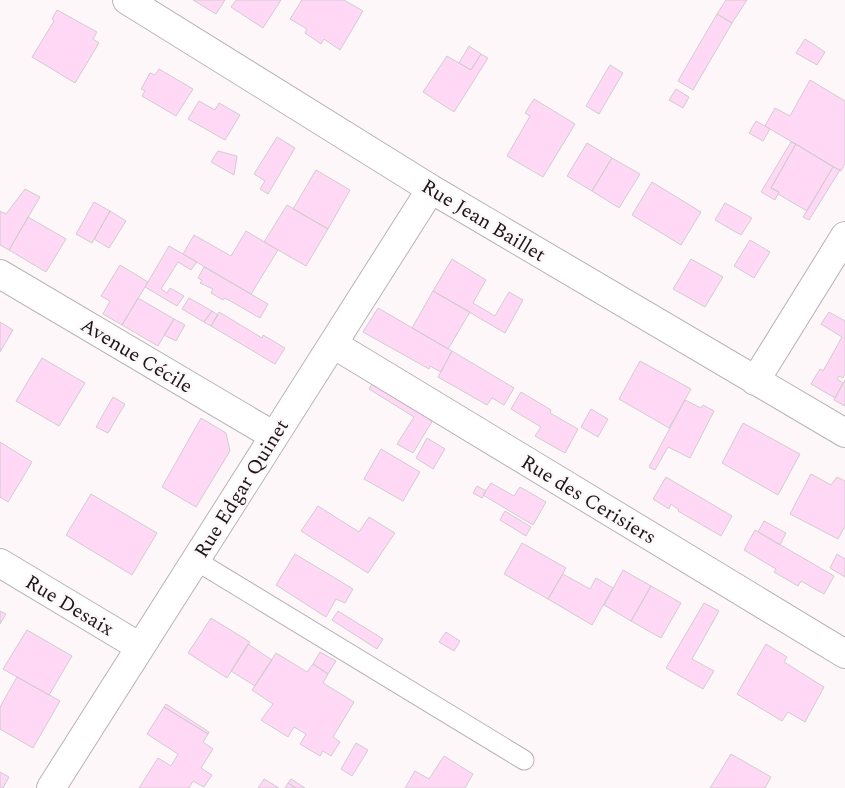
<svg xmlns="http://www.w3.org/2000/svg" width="845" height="788" font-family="Spectral,serif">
<rect width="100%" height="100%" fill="#fef7f9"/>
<path fill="#fed8f5" stroke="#d2ccd0" d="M193 0H225L216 14Z
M236 0H281L263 28 231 7Z
M302 0H344L363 11 340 50 324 39 321 44 305 33 307 29 290 19Z
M726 0H747L732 23 717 14Z
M57 10 97 32 93 39 99 43 75 83 32 57 54 21 52 19Z
M717 14 732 23 693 90 678 81Z
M805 39 825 52 817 65 796 53Z
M469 46 481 54 471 70 459 63Z
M481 54 488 58 454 112 423 92 447 56 471 70Z
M610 65 623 73 599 114 586 106Z
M159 69 193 89 176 116 142 96 145 91 141 89 150 73 155 75Z
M810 80 845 101V163L841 171 765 126 775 108 790 116Z
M676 89 689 97 683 108 669 100Z
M534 99 575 124 543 177 507 156 530 116 525 113Z
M199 101 215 110 219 103 240 115 225 140 188 119Z
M756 121 770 129 763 141 749 133Z
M277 137 295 148 268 194 260 189 265 181 254 174Z
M791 142 796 144 771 188 779 192 775 200 761 192Z
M587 143 612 158 592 191 567 176Z
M796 144 833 167 807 211 778 194 779 192 771 188Z
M218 151 237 156 234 175 211 162Z
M612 158 640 174 619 208 592 191Z
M833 167 840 170 809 220 803 217Z
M316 170 350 190 328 229 293 209Z
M652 182 701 212 681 245 632 215Z
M25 189 40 197 9 250 0 245V211L6 214Z
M94 202 110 211 92 243 76 234Z
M725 203 752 218 741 235 715 220Z
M287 205 328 229 306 266 264 242Z
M110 211 126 221 109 248 94 239Z
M28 217 66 239 46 272 9 250Z
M246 231 278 250 251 294 183 254 194 235 231 256Z
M750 240 770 252 754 278 734 266Z
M169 246 197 262 191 270 178 262 161 289 167 293 170 288 184 296 177 306 145 287Z
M452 259 486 280 473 303 495 316 509 292 523 300 505 333 433 291Z
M691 259 723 277 705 307 673 289Z
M120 265 148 282 122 325 103 314 110 301 101 296Z
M204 267 268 304 260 318 225 298 223 300 211 293 213 289 200 283 202 280 198 278Z
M433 291 470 312 448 349 412 328Z
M138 298 174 319 158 346 122 325Z
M189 298 212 311 204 322 182 309Z
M378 308 452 351 441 372 430 366 429 369 363 332Z
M212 311 218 315 211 326 204 322Z
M219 312 262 338 263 335 285 348 275 364 211 326Z
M829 312 845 321V374L843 378 839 376 837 379 843 383 835 398 811 384 820 369 823 371 842 337 821 324Z
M174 319 185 325 176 341 164 335Z
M0 322 13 330 0 352Z
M452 351 514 388 504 405 492 398 487 405 438 377Z
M42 358 85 383 59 426 16 401Z
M640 361 691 389 669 428 619 399Z
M845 380V406L834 400Z
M373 382 419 408 417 411 433 420 413 453 397 444 414 417 369 389Z
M521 392 551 410 550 413 578 429 565 453 535 436 541 427 511 409Z
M113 397 125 404 108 433 96 427Z
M685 400 701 408 703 405 714 411 690 458 668 447 655 470 649 467Z
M591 409 608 419 598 437 581 427Z
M201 418 226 433 230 451 196 507 162 487Z
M743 423 800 454 778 495 722 463Z
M427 438 445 449 433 469 416 458Z
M0 442 32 462 8 502 0 497Z
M381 449 420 472 403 501 364 479Z
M811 474 831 485 837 477 845 481V526L838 539 790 514Z
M666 477 732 516 721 536 678 511 679 510 671 504 669 509 653 499Z
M491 483 514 496 520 487 546 502 533 525 483 495Z
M477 486 486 491 482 498 473 493Z
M91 494 157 533 132 575 66 535Z
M318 506 359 532 369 517 395 533 368 573 301 531Z
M505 511 531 527 526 536 500 520Z
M764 521 786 533 780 545 758 532Z
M755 530 834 576 824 594 801 581 798 586 774 572 776 569 744 550Z
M522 543 566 568 548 599 504 574Z
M295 554 353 589 345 603 336 599 326 617 276 585Z
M837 554 845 559V577L830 568Z
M623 570 651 586 631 621 604 605Z
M563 574 590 589 596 578 613 588 592 625 548 599Z
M651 586 681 603 661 638 631 621Z
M704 603 719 611 692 659 714 671 703 689 666 668Z
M0 611 6 614 0 624Z
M338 611 383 639 377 649 332 620Z
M211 618 250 642 227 678 188 653Z
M27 630 72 656 49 695 3 669Z
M446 632 460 641 454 651 439 642Z
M248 644 272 660 255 686 231 671Z
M766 644 787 657 784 662 824 687 805 722 788 712 782 721 737 694Z
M320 652 336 661 328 674 313 664Z
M276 653 307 672 313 664 328 674 323 683 354 702 333 737 340 742 331 756 323 751 320 756 300 744 306 734 294 727 288 737 261 720 273 704 252 690Z
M17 677 60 701 33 748 0 729V707Z
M166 704 209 732 208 734 164 707Z
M164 707 208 734 203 742 213 749 201 768 212 775 204 787 193 781 189 788H139L158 758 171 766 178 754 147 734Z
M356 743 368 750 352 776 341 769Z
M731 754 771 777 765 788H710Z
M444 756 473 774 465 788H405L415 771 429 779Z
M0 772 9 777 3 788H0Z
M264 779 279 788H258Z
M291 779 305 788H296L288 783Z
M288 783 296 788H285Z"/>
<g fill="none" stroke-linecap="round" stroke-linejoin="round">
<g stroke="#bab2b4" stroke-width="21">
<path id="lane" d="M195 560 524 760"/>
</g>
<g stroke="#bab2b4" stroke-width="30">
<path id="street" d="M127 0 431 189 845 433
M0 274 274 436
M333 344 845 654
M755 381 845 236
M0 563 140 647
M51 788 431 189"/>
</g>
<use href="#lane" stroke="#fff" stroke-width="19"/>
<use href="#street" stroke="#fff" stroke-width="28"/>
</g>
<g text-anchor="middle" stroke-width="5" stroke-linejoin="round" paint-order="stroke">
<g font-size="20" fill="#1a1718" stroke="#fef7f9">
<text transform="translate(484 220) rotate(31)" y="7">Rue Jean Baillet</text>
<text transform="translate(137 355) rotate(31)" y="7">Avenue Cécile</text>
<text transform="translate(241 488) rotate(-58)" y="7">Rue Edgar Quinet</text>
<text transform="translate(589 499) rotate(31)" y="7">Rue des Cerisiers</text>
<text transform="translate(70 605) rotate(31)" y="7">Rue Desaix</text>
</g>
</g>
</svg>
